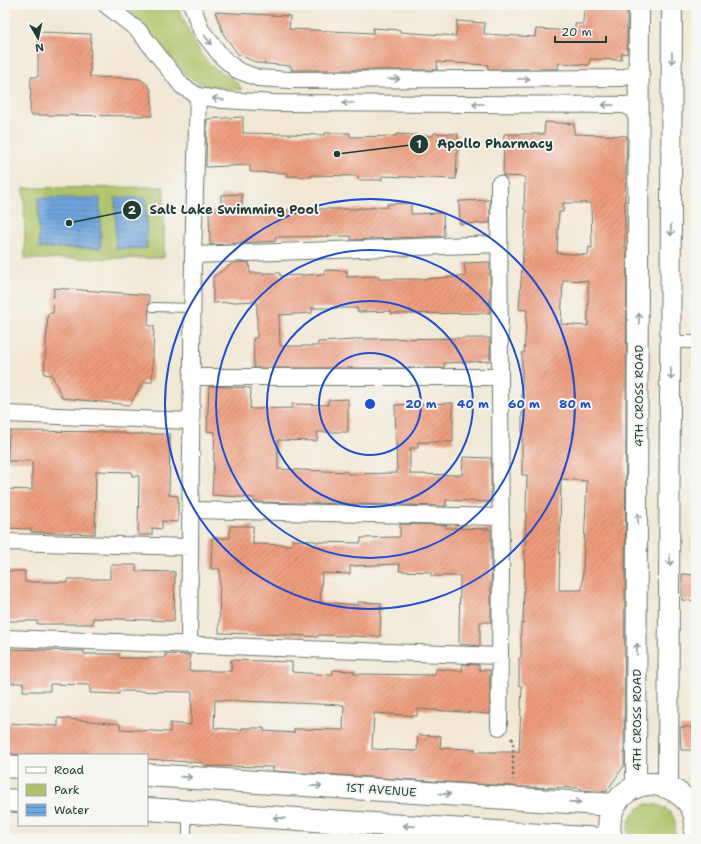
<svg xmlns="http://www.w3.org/2000/svg" width="701" height="844" font-family="'Shantell Sans',sans-serif">
<defs>
<pattern id="water-rules" width="6" height="5" patternUnits="userSpaceOnUse"><rect width="6" height="5" fill="#70a5dd"/><path d="M0 2.5h6" fill="none" stroke="#5b88b4"/></pattern>
<pattern id="building-hatch" width="6" height="6" patternUnits="userSpaceOnUse"><rect width="6" height="6" fill="#ee9c7b"/><path d="M-1 1l2-2M0 6l6-6M5 7l2-2" fill="none" stroke="#c08066"/></pattern>
</defs>
<rect width="100%" height="100%" fill="#f6f6f2"/>
<filter id="ink" filterUnits="userSpaceOnUse"><feTurbulence type="fractalNoise" baseFrequency=".025" numOctaves="2"/><feDisplacementMap in="SourceGraphic" scale="8" xChannelSelector="R" yChannelSelector="G"/><feConvolveMatrix kernelMatrix="1 2 1 2 8 2 1 2 1" color-interpolation-filters="sRGB"/></filter>
<filter id="wash" filterUnits="userSpaceOnUse"><feTurbulence type="fractalNoise" baseFrequency=".012" numOctaves="4" result="noise"/><feDisplacementMap in="SourceGraphic" scale="16" xChannelSelector="R" yChannelSelector="G"/><feGaussianBlur stdDeviation="0.9" result="paint"/><feColorMatrix in="noise" values="0 0 0 0 0 0 0 0 0 0 0 0 0 0 0 0 0 1.4 0 .05"/><feComposite in="paint" operator="in"/></filter>
<g filter="url(#wash)">
<rect width="100%" height="100%" fill="#f1e8d4"/>
<path fill="#aec367" stroke="#66804e" d="M117 5H177C188 27 194 50 213 67 223 75 237 78 242 90L204 85 187 77 144 25Z
M164 187V258L25 259 24 188Z
M646 804C667 803 682 818 673 839H631C623 824 632 811 646 804Z"/>
<path fill="url(#water-rules)" stroke="#487188" d="M38 198H100L101 248H39Z
M115 198H146L147 248 116 249Z"/>
<g id="blocks">
<path fill="url(#building-hatch)" fill-rule="evenodd" d="M584 5H627V54L622 53 621 60 590 59 589 65 559 63 558 69H488V65L437 62V70H291V66L257 63 238 54 224 35 215 12 290 16 289 29 373 33V28L400 30V32L456 36 457 21 485 23 484 34 535 37 536 29 575 31V24H583Z
M38 32 91 34 90 77 131 78 140 79 147 84 151 90 152 99V116L30 115 31 77H38Z
M243 117V133L325 135V133H350V137L396 136V134L433 136 434 133 458 134 456 179 382 176V180H358V176L312 175V177L287 176V173L250 172V165L206 167 207 119Z
M545 122 574 124V134L627 136 625 202V249H627L624 766 606 792 581 790V788L524 787 273 771V767L204 766V763L147 759V755H21L5 753V723L58 726V718L120 724V729L170 732V723L191 725 192 692 119 691V694L90 693V685L50 684V691H23V683H5V649L84 651V654H119V658H165V654L190 655 189 671H231V660L292 662V672L332 675 333 670 354 671V674L435 675 436 669 462 671 463 664 479 665V670H490V714L417 709V716L374 713 372 749 417 751 418 735 441 736 440 748 475 749V752H519L522 686 519 685V658H521V624H523L527 475H522V353H524L527 310 519 309 526 210H524L525 177 503 176 504 134H544ZM563 203H591L592 248 589 247 588 255 557 253 559 212H563ZM563 280 588 281V326L561 324ZM561 479 587 481 582 590H559ZM215 700 344 705 343 730 294 729V733L264 731V728H242V730L214 728Z
M242 194V213L288 211V209H350L388 207 387 204 411 203V214L443 213 444 236 351 240V236L275 237 276 241 210 245 209 211 221 210V195Z
M490 200V223L460 224 459 201Z
M249 262 250 273H280V276L325 274V270L347 271V277L378 276 379 279H422L466 276 464 263 490 262V313L391 314V311L358 312 357 308H312V313L279 315 280 346H318V342L354 340V339L490 338V361L444 363V368H254L253 338H257V301L213 303V277L233 263Z
M54 288 149 295 148 326H154L152 382H143L130 405 62 398 52 375 44 374 48 313H53Z
M209 386 251 388 250 409 292 408V404L328 405V400L348 399V432H317V441L278 440V469L348 472V474L397 473 395 405 453 403V442H418V448H410V474L462 475 463 457 491 458V502L446 500V506L254 502V498L212 495 215 432 207 431Z
M9 431 124 432V434H170L169 495 178 496V522L162 521V529L152 528V535H138L139 476H132V472L96 471 95 534 31 532V529L5 528V489L32 490V461H8Z
M400 524 446 525V528L491 529V622H480V646L459 644 460 576H431V572L399 571 400 564 350 566V574L322 573 320 602 358 605V602L381 603 380 637 318 635V637L291 635 219 633 220 569H211L212 538H230V526H253V544L292 545V540L316 541V542L361 543V538L400 537Z
M110 565H136V571L175 572 174 621 93 618V624H37V621H5V571H25V582H68V579H110Z
M682 574 696 575V601L682 600Z
M680 727H696V750H681Z"/>
</g>
</g>
<g filter="url(#ink)">
<use href="#blocks" fill-opacity="0" stroke="#68796c" stroke-width="1"/>
<g fill="none" stroke-linecap="round" stroke-linejoin="round">
<g stroke="#68796c" stroke-width="10">
<path id="service" d="M153 307 193 308
M187 839V812
M333 839 334 822"/>
</g>
<g stroke="#68796c" stroke-width="14">
<path id="pedestrian" d="M671 342H696"/>
</g>
<g stroke="#68796c" stroke-width="18">
<path id="minor" d="M106 5 139 31 182 86 198 96 223 100 274 103 625 105 632 109 639 121
M192 5 201 30 222 57 237 70 258 78 289 80 622 78 631 75 639 68
M499 184 501 574 499 727
M193 255 499 244
M191 377H500
M5 414 191 421
M190 510 501 517
M5 542 190 547
M5 638 499 656
M189 645 193 255 198 96"/>
</g>
<g stroke="#68796c" stroke-width="22">
<path id="tertiary" d="M636 786 639 5
M668 786 672 5"/>
</g>
<g stroke="#68796c" stroke-width="24">
<path id="secondary" d="M5 766 19 767
M147 775 615 805
M5 800 19 801
M147 809 601 839
M611 839C599 793 653 764 687 801 696 811 698 826 694 839"/>
</g>
<path stroke="#68796c" stroke-width="2.5" stroke-dasharray="3 3" stroke-linecap="butt" d="M511 738 513 740V780"/>
<use href="#service" stroke="#fff" stroke-width="8"/>
<use href="#pedestrian" stroke="#fff" stroke-width="12"/>
<use href="#minor" stroke="#fff" stroke-width="16"/>
<use href="#tertiary" stroke="#fff" stroke-width="20"/>
<use href="#secondary" stroke="#fff" stroke-width="22"/>
</g>
<defs><path id="oneway-shaft" d="M-6 0H5M1.5-3L5.5 0L1.5 3" fill="none" stroke-width="1.6" stroke-linecap="round" stroke-linejoin="round"/></defs>
<g stroke="#8f9e9a">
<use href="#oneway-shaft" transform="translate(208 40) rotate(51)"/>
<use href="#oneway-shaft" transform="translate(672 58) rotate(90)"/>
<use href="#oneway-shaft" transform="translate(394 79)"/>
<use href="#oneway-shaft" transform="translate(524 79)"/>
<use href="#oneway-shaft" transform="translate(218 99) rotate(-171)"/>
<use href="#oneway-shaft" transform="translate(348 103) rotate(-180)"/>
<use href="#oneway-shaft" transform="translate(478 104) rotate(-180)"/>
<use href="#oneway-shaft" transform="translate(608 105) rotate(-180)"/>
<use href="#oneway-shaft" transform="translate(671 230) rotate(90)"/>
<use href="#oneway-shaft" transform="translate(639 319) rotate(-90)"/>
<use href="#oneway-shaft" transform="translate(671 374) rotate(90)"/>
<use href="#oneway-shaft" transform="translate(638 519) rotate(-90)"/>
<use href="#oneway-shaft" transform="translate(670 560) rotate(90)"/>
<use href="#oneway-shaft" transform="translate(637 649) rotate(-89)"/>
<use href="#oneway-shaft" transform="translate(186 777) rotate(4)"/>
<use href="#oneway-shaft" transform="translate(316 786) rotate(4)"/>
<use href="#oneway-shaft" transform="translate(445 794) rotate(4)"/>
<use href="#oneway-shaft" transform="translate(575 802) rotate(4)"/>
<use href="#oneway-shaft" transform="translate(279 818) rotate(-176)"/>
<use href="#oneway-shaft" transform="translate(409 826) rotate(-176)"/>
</g>
</g>
<g fill="none" stroke="#1d4ed8" stroke-width="2">
<circle cx="370" cy="404" r="51"/>
<circle cx="370" cy="404" r="103"/>
<circle cx="370" cy="404" r="154"/>
<circle cx="370" cy="404" r="205"/>
</g>
<g text-anchor="middle" stroke-width="4" stroke-linejoin="round" paint-order="stroke">
<g font-size="12" fill="#1f3d34" stroke="#f6f6f2">
<text transform="translate(639 396) rotate(-90)" y="4">4TH CROSS ROAD</text>
<text transform="translate(637 720) rotate(-90)" y="4">4TH CROSS ROAD</text>
<text transform="translate(381 790) rotate(4)" y="4">1ST AVENUE</text>
</g>
</g>
<circle cx="370" cy="404" r="6" fill="#1d4ed8" stroke="#f6f6f2" stroke-width="2"/>
<g font-size="12" text-anchor="middle" font-weight="bold" fill="#1d4ed8" stroke="#f6f6f2" stroke-width="4" stroke-linejoin="round" paint-order="stroke">
<text x="421" y="408">20 m</text>
<text x="473" y="408">40 m</text>
<text x="524" y="408">60 m</text>
<text x="575" y="408">80 m</text>
</g>
<path fill="none" stroke="#1f3d34" stroke-width="1.5" d="M337 154L419 144M69 223L132 210"/>
<g fill="#1f3d34" stroke="#f6f6f2" stroke-width="1.5">
<circle cx="337" cy="154" r="4"/>
<circle cx="69" cy="223" r="4"/>
<circle cx="419" cy="144" r="10"/>
<circle cx="132" cy="210" r="10"/>
</g>
<g font-size="12" text-anchor="middle" font-weight="bold" fill="#fff">
<text x="419" y="148">1</text>
<text x="132" y="214">2</text>
</g>
<g font-size="13" text-anchor="middle" font-weight="bold" fill="#1f3d34" stroke="#f6f6f2" stroke-width="4" stroke-linejoin="round" paint-order="stroke">
<text x="495" y="148">Apollo Pharmacy</text>
<text x="234" y="214">Salt Lake Swimming Pool</text>
</g>
<rect width="701" height="844" fill="none" stroke="#f6f6f2" stroke-width="20"/>
<rect x="18" y="754" width="130" height="72" fill="#f6f6f2" stroke="#a0aca6"/>
<rect x="26" y="767" width="20" height="6" fill="#ffffff" stroke="#a0aca6"/>
<text x="54" y="774" font-size="12" fill="#1f3d34">Road</text>
<rect x="26" y="784" width="20" height="12" fill="#aec367" stroke="#a0aca6"/>
<text x="54" y="794" font-size="12" fill="#1f3d34">Park</text>
<rect x="26" y="804" width="20" height="12" fill="url(#water-rules)" stroke="#a0aca6"/>
<text x="54" y="814" font-size="12" fill="#1f3d34">Water</text>
<g transform="translate(38 38) rotate(171)" stroke="#f6f6f2" stroke-width="3" paint-order="stroke">
<path d="M0-3L7 15L0 10L-7 15Z" fill="#1f3d34"/>
<text y="-6" font-size="11" font-weight="bold" text-anchor="middle" fill="#1f3d34">N</text>
</g>
<path d="M555 36v6h51v-6" fill="none" stroke="#1f3d34" stroke-width="2"/>
<text x="561" y="36" font-size="12" fill="#1f3d34" stroke="#f6f6f2" stroke-width="3" paint-order="stroke">20 m</text>
</svg>
